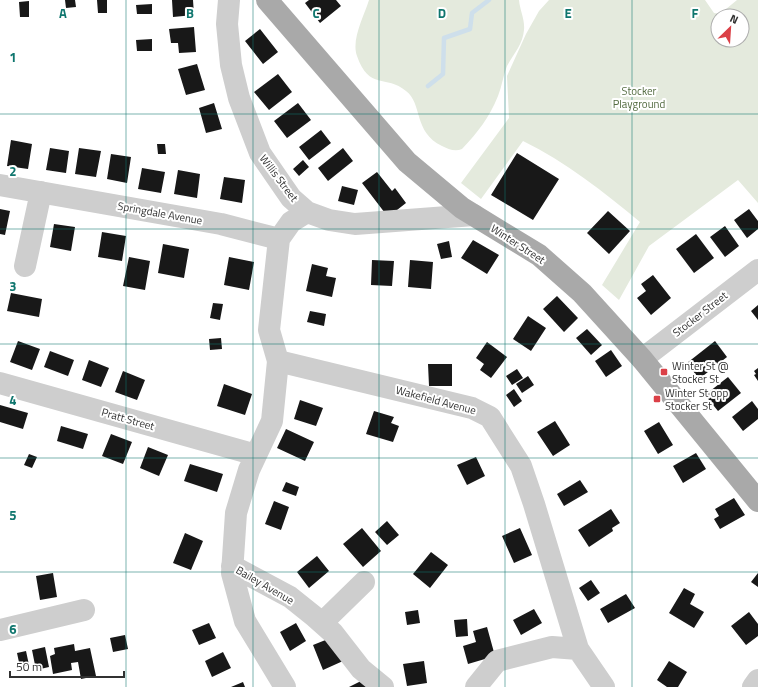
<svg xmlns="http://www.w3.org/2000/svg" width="758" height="687" font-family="'Titillium Web',sans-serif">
<rect width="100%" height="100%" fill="#fff"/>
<path fill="#e4eadd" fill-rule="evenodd" d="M369 0H519C520 11 525 19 524 30 523 44 513 55 507 66 503 76 502 86 498 96 489 118 478 132 462 149 455 152 448 149 442 146 413 132 423 104 406 91 386 74 369 91 357 56 351 40 364 16 369 0Z
M549 0H705L714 13 720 14 737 0H758V203L738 180 649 246 619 300 602 285 640 222C604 192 566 162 523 141L481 199 461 183 509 118 507 76 526 34 539 11ZM718 16H742V40H718Z"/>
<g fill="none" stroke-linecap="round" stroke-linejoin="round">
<path stroke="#cedfeb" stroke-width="4.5" d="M428 86 443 74 444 38 470 29 472 13 489 0"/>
</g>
<path fill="#181818" d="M65 0H75L76 7 66 8Z
M97 0H107V13H98Z
M172 0H193L194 15 173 17Z
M309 0H336L341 6 320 23 305 3Z
M29 1V17H20L19 2Z
M152 4V14H137L136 5Z
M194 27 196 52 179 53 178 43H171L169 29Z
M260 29 278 52 263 64 245 41Z
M152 39V51H137L136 40Z
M197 64 205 90 186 95 178 69Z
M278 74 292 92 269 110 254 92Z
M214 103 222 129 206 133 199 108Z
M298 103 311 120 287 138 274 121Z
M321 130 331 143 309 160 299 147Z
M11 140 32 144 28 169 7 166Z
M157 144H165L166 154H158Z
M50 148 69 151 66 173 46 170Z
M79 148 101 151 96 177 75 174Z
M343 148 353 161 328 181 318 168Z
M517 153 559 179 533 220 491 195Z
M111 154 131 157 127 183 107 179Z
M303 160 309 167 299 176 293 169Z
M142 168 165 172 161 193 138 189Z
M178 170 200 174 197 198 174 194Z
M377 172 392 191 395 188 406 203 388 217 362 183Z
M224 177 245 180 242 203 220 199Z
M342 186 358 190 354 205 338 201Z
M0 209 10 211 5 235 0 234Z
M749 209 758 221V229L747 238 734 220Z
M608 211 630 231 609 254 587 233Z
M54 224 75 227 71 251 50 247Z
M725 226 739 246 725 257 710 237Z
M102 232 126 236 122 261 98 257Z
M696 234 714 258 694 273 676 249Z
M473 240 499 255 487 274 461 258Z
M449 241 452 257 441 259 437 244Z
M163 244 189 249 184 278 158 273Z
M129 257 150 261 145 290 123 286Z
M229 257 254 262 249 290 224 285Z
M372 260 394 261 392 286 371 285Z
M410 260 433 262 431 289 408 287Z
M312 264 328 268 326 276 336 278 332 297 306 291Z
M653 275 671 298 651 315 637 298 646 291 641 284Z
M11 293 42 299 39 317 7 311Z
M557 296 578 318 564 332 543 309Z
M213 303 223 304 220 320 210 318Z
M758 305V320L751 311Z
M310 311 326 314 324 326 307 322Z
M528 316 546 328 531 351 513 339Z
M587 329 602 345 591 355 576 338Z
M221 338 222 349 210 350 209 339Z
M18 341 40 349 32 370 10 362Z
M715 341 727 357 699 379 687 363Z
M487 342 507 357 491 378 480 370 484 364 476 358Z
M611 350 622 366 606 377 595 361Z
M50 351 74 360 68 376 44 367Z
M89 360 109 368 101 387 82 380Z
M428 364H452V386H429Z
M758 368V381L754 375 756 374 754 371Z
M517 369 523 378 512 385 506 376Z
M123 371 145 380 137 400 115 392Z
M528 376 534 385 522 393 516 384Z
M728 377 741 393 718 411 705 395Z
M224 384 252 394 245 415 217 406Z
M514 389 522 401 514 407 506 395Z
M300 400 323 408 316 426 294 419Z
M752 401 758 409V419L743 431 732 417Z
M0 405 28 413 23 429 0 422Z
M374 411 394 417 391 423 399 426 393 442 366 434Z
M555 421 570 445 553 456 537 432Z
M659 422 673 445 658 454 644 431Z
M61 426 88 434 83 449 57 441Z
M286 429 314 442 305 461 277 448Z
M111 434 132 442 123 464 102 456Z
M148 447 168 455 159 476 140 468Z
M696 453 706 469 683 483 673 466Z
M29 454 37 457 32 468 24 465Z
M476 457 485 476 467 485 457 465Z
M190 464 223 474 217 492 184 481Z
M580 480 588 492 564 506 557 494Z
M286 482 299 487 296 496 282 491Z
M734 498 745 515 720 529 714 519 719 516 715 509Z
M274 501 289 507 281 530 265 524Z
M611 509 620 523 612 528 613 531 589 547 578 530Z
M387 521 399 535 387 545 375 532Z
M362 528 381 551 363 567 343 544Z
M520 528 532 555 514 563 502 536Z
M185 533 203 541 191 570 173 563Z
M431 552 448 565 430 588 413 574Z
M317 556 329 571 309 588 297 572Z
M53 573 57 597 40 600 36 576Z
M758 573V587L751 582Z
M591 580 600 593 588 601 579 588Z
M684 588 695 594 690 604 704 612 694 628 669 613Z
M626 594 635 608 608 623 600 609Z
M534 609 542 623 521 635 513 620Z
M418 610 420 623 407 625 405 612Z
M749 612 758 624V636L746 645 731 626Z
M467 619 468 636 456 637 454 620Z
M209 623 216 638 199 645 192 630Z
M296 623 306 641 290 651 280 632Z
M487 627 495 656 468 664 463 646 476 642 473 631Z
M125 635 128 649 113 652 110 638Z
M333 637 343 661 323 670 313 645Z
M74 644 75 651 90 648 96 676 81 679 78 662 71 663 72 670 53 674 50 656 55 654 54 648Z
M45 647 49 667 36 670 32 650Z
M26 651 29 665 20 667 17 653Z
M223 652 231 668 212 677 205 661Z
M424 661 427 683 407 686 403 664Z
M669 661 687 672 678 687H667L657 680Z
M365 679 369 687H349Z
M243 682 245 687H231Z"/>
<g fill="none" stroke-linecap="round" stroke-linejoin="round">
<path stroke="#cecece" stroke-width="22" d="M229 0 227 24 231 65 239 98 260 153 291 198 307 212 329 220 355 224 474 215
M0 185 221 224 279 239 291 222 307 212
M279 239 269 330 278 361 272 421 249 470 236 513 232 573 245 621 285 687
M25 266 41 192
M642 359 758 270
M278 361 472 408 490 417 521 466 534 504 578 649
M0 383 256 455
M232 566 290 597 315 617 333 633 361 669 383 687
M322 623 364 582
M0 630 84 610
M476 687 497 661 552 647 578 649 604 687
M753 687 758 680"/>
<path stroke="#a9a9a9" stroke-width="22" d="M267 0 407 162 462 208 539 255 582 293 642 359 758 501"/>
</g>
<path fill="none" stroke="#0f766e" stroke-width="1" stroke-opacity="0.55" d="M126 0V687M253 0V687M379 0V687M505 0V687M632 0V687M0 114H758M0 229H758M0 344H758M0 458H758M0 572H758"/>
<g fill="#db4047" stroke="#fff" stroke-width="1.5">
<rect x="660" y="368" width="8" height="8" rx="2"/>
<rect x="653" y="395" width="8" height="8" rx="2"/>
</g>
<g text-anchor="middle" stroke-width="4" stroke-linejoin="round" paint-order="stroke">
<g font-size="11" fill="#536b40" stroke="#fff">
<text x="639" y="95">Stocker<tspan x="639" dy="13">Playground</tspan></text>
</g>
<g font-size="11" fill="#313131" stroke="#fff">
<text transform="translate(279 178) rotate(53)" y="4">Willis Street</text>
<text transform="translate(160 213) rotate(10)" y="4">Springdale Avenue</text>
<text transform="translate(518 244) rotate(33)" y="4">Winter Street</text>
<text transform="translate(700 314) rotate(-38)" y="4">Stocker Street</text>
<text transform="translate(436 400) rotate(15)" y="4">Wakefield Avenue</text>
<text transform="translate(128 419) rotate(16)" y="4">Pratt Street</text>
<text transform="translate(265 585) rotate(30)" y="4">Bailey Avenue</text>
</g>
<g font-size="11" fill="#313131" stroke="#fff" text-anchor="start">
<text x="672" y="370">Winter St @<tspan x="672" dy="13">Stocker St</tspan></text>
<text x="665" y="397">Winter St opp<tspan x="665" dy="13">Stocker St</tspan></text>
</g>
</g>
<g font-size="13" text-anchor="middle" font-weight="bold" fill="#0f766e" stroke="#fff" stroke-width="4" stroke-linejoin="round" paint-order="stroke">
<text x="63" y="18">A</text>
<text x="190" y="18">B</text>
<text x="316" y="18">C</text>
<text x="442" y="18">D</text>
<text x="568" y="18">E</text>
<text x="695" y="18">F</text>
<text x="13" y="62">1</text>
<text x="13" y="176">2</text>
<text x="13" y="291">3</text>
<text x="13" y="405">4</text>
<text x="13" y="520">5</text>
<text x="13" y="634">6</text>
</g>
<g transform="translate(730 28) rotate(25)"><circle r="19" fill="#ffffff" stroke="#adadad"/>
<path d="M0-3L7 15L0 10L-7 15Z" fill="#db4047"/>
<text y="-6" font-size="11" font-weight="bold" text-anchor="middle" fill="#313131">N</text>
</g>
<path d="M10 671v6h114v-6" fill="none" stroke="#313131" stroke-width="2"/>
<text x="16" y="671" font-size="12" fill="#313131" stroke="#ffffff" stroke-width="3" paint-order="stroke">50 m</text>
</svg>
